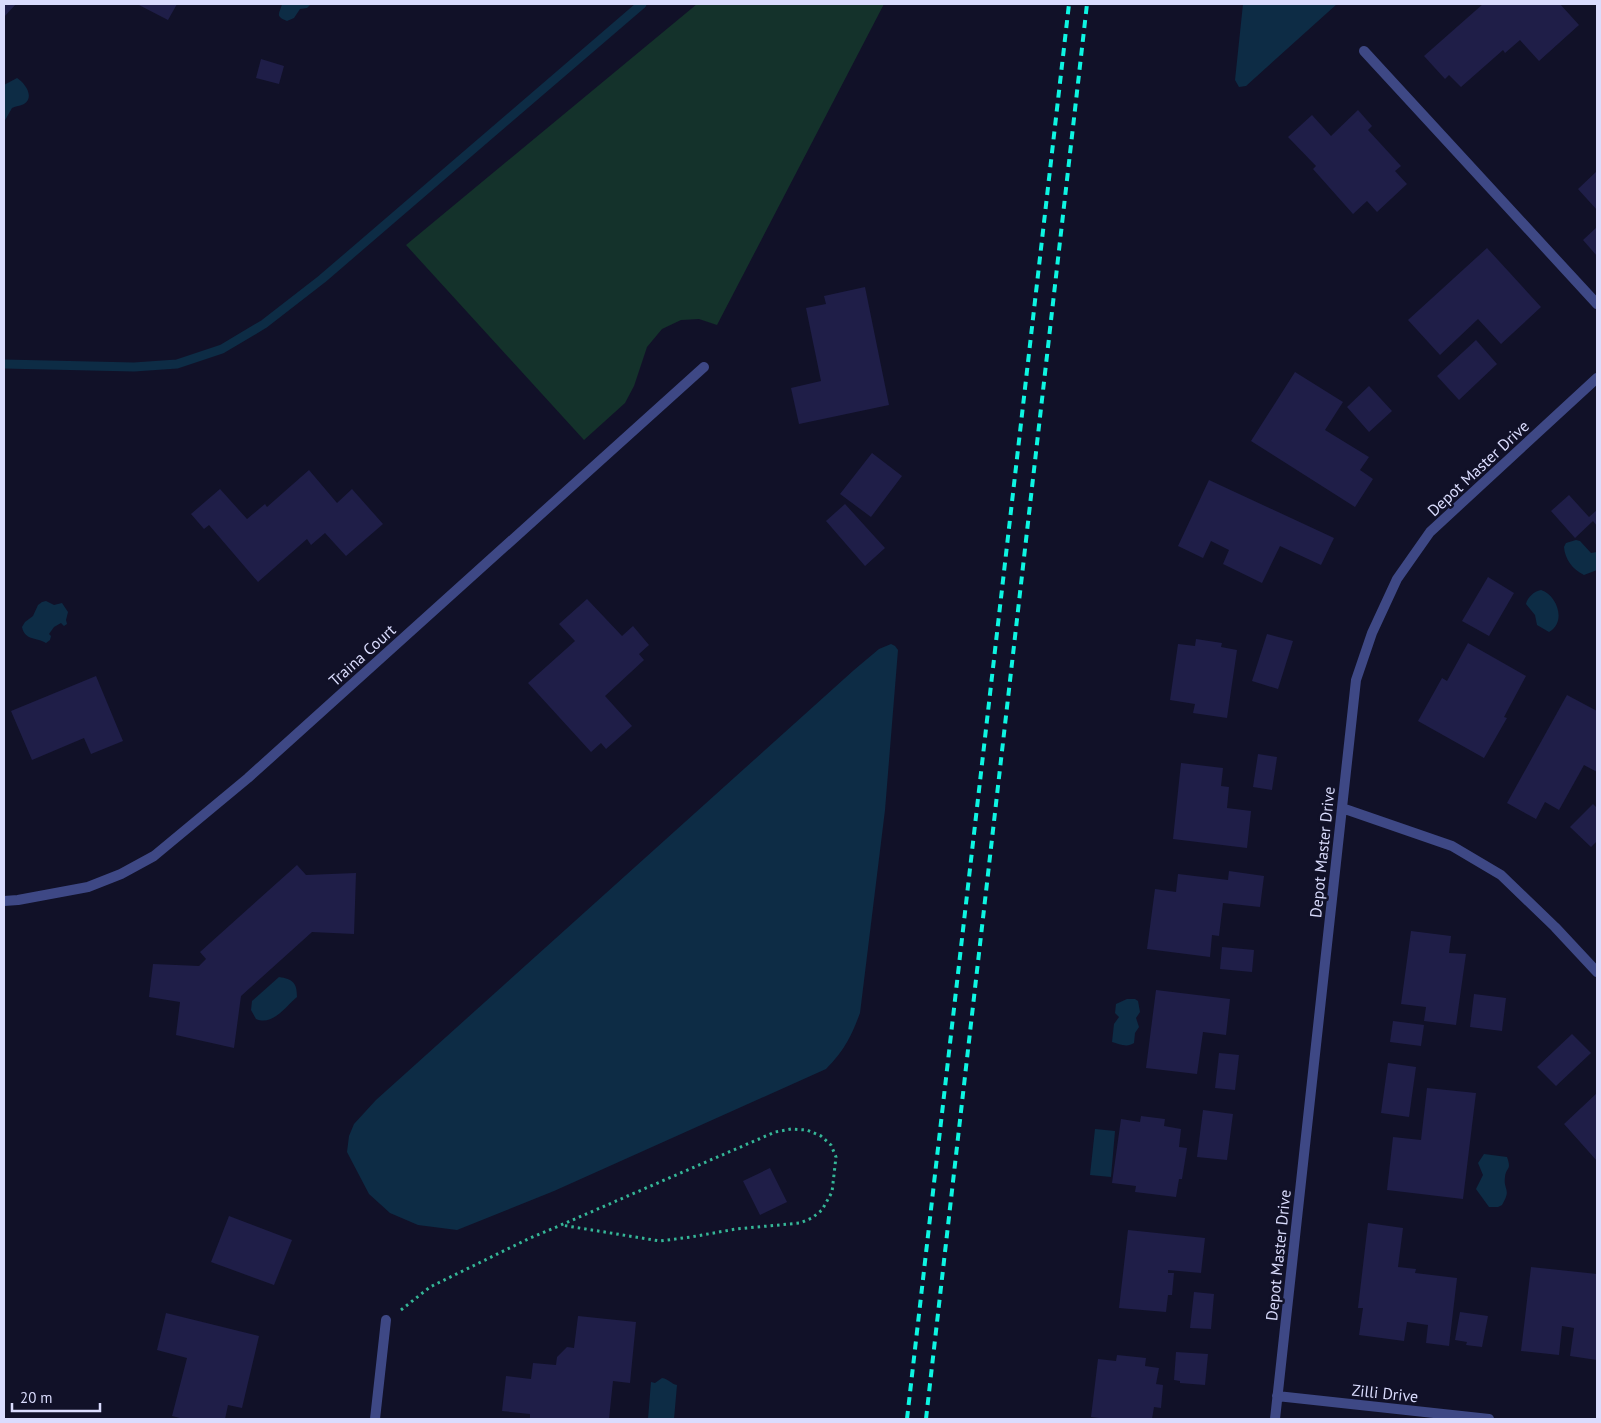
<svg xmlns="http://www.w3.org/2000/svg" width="1601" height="1423" font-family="'PT Sans',sans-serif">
<rect width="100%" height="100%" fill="#111128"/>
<path fill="#14322b" d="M697 4H884L717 325 699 319 681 320 662 329 647 347 634 386 625 403 584 440 406 245Z"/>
<path fill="#0d2c45" d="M282 4H311L307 8 300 9 294 18 287 21C274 16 280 13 282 4Z
M1243 4H1337L1246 86 1239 87 1235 80Z
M17 78C25 83 35 97 24 104 20 106 16 106 12 108L4 122V85Z
M1576 540 1580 541 1591 553 1597 552V570L1584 575C1572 569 1565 559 1564 547L1566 543Z
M1541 590C1557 595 1567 622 1549 632L1537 625 1535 615 1526 604C1527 598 1534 591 1541 590Z
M46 601 54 605 62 603 68 612 66 620 67 624 64 626 61 623 54 627 49 634 51 636 50 640 46 643C37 637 25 641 22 627L25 622 33 616 38 605 42 602Z
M891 644 895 646 898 650 885 810 860 1013C851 1037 844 1051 826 1069L554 1191 457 1230 418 1225 390 1213 369 1194 347 1152 349 1136 354 1124 376 1100 854 670 879 649Z
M279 977C293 979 297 983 297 997 285 1007 273 1026 256 1019L251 1010 252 1001Z
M1127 999H1135L1138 1001 1140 1012 1136 1018 1139 1027 1135 1033 1134 1043C1127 1048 1119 1044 1112 1042L1114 1024 1119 1017 1115 1013 1116 1004Z
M1095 1129 1115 1131 1111 1177 1090 1175Z
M1484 1154 1507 1157C1512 1171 1506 1167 1505 1177 1503 1190 1512 1189 1502 1205L1498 1207H1489L1476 1189 1483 1175 1478 1163Z
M662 1378C669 1379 671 1384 677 1385L674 1419H648L651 1382 655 1383Z"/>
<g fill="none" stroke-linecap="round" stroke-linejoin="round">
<path stroke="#0d2c45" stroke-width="9" d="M4 364 134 367 177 364 222 349 264 324 322 279 642 4"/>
</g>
<path fill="#1f1e48" d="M4 4H16L4 17Z
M137 4H177L168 20Z
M1483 4H1560L1579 25 1539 61 1520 40 1505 53 1503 50 1461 87 1449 75 1445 79 1424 56Z
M261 59 284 66 279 84 256 78Z
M1358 110 1372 126 1368 130 1401 166 1395 171 1407 184 1377 212 1367 201 1353 214 1313 169 1316 166 1288 137 1312 115 1331 136Z
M1597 171V210L1578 189Z
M1597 227V256L1583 240Z
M1487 248 1541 307 1501 344 1478 319 1440 355 1408 320Z
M865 287 889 405 799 424 791 388 821 381 806 308 826 304 824 296Z
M1476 340 1497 364 1459 400 1437 376Z
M1295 372 1343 402 1325 430 1369 457 1360 470 1373 479 1355 507 1251 441Z
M1369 386 1392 411 1369 432 1347 407Z
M872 453 902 476 871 517 840 494Z
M309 470 337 503 352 489 383 524 346 556 325 533 311 545 307 539 258 582 209 525 204 529 191 514 220 489 247 519 265 504 267 507Z
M1209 480 1334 538 1321 565 1280 546 1262 583 1223 564 1229 550 1211 541 1203 558 1178 546Z
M1569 495 1589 517 1597 510V526L1593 521 1575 538 1551 511Z
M845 504 885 548 865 566 826 521Z
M1488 577 1514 593 1489 636 1462 621Z
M587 599 622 636 633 626 649 645 639 654 644 660 605 696 632 726 606 749 601 743 591 752 528 683 575 641 559 624Z
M1267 634 1293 641 1278 689 1252 681Z
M1196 639 1222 643 1221 647 1237 650 1227 718 1193 713 1195 704 1170 700 1178 644 1195 646Z
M1468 643 1526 676 1504 717 1507 718 1484 758 1418 721 1442 678 1447 681Z
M96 676 123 741 91 754 84 738 32 760 11 711Z
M1567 695 1597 711V772L1584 765 1559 810 1545 802 1536 819 1507 803Z
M1258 754 1277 757 1272 790 1253 787Z
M1181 763 1223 768 1221 786 1229 787 1227 808 1251 811 1247 848 1173 839Z
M1593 804 1597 808V841L1591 847 1570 827Z
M297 865 306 875 356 873 354 934 312 932 241 996 234 1048 176 1035 180 1002 149 997 153 964 199 966 206 959 200 952Z
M1229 871 1264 876 1260 907 1223 903 1219 936 1212 935 1210 957 1147 949 1155 889 1176 892 1178 874 1228 880Z
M1411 931 1451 936 1449 953 1466 954 1456 1025 1424 1021 1426 1007 1401 1004Z
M1222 947 1254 950 1252 972 1220 969Z
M1156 990 1230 999 1226 1035 1203 1032 1197 1074 1146 1068Z
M1474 994 1506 998 1502 1031 1470 1027Z
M1393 1021 1424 1025 1421 1046 1390 1042Z
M1572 1034 1591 1053 1556 1086 1537 1067Z
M1219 1053 1239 1055 1235 1090 1215 1088Z
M1388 1063 1416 1067 1409 1117 1381 1113Z
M1427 1088 1476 1093 1463 1199 1387 1190 1393 1137 1421 1140Z
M1597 1093V1161L1564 1124Z
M1203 1110 1233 1114 1227 1160 1197 1157Z
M1141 1116 1165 1119 1164 1126 1181 1129 1179 1147 1187 1148 1182 1179H1179L1176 1197 1135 1192 1136 1186 1112 1183 1121 1119 1140 1122Z
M770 1168 787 1202 760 1215 743 1181Z
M229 1216 292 1240 274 1285 211 1262Z
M1368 1223 1403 1228 1398 1267 1416 1269 1415 1273 1457 1278 1449 1346 1426 1343 1428 1325 1407 1322 1404 1341 1359 1335 1363 1308H1358Z
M1128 1230 1205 1238 1201 1273 1168 1270V1273H1174L1172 1295H1168L1166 1312 1119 1308Z
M1531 1267 1597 1274V1360L1570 1356 1574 1328 1562 1326 1559 1355 1521 1351Z
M1194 1292 1214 1294 1211 1329 1190 1328Z
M1460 1312 1488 1316 1482 1347 1466 1345 1467 1342 1455 1340Z
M166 1313 259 1336 242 1408 228 1405 225 1419H184L172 1416 187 1358 157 1350Z
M578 1316 636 1322 630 1383 613 1381 609 1419H530V1414L502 1411 506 1376 531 1379 533 1363 556 1365 557 1357 567 1347 574 1348Z
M1176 1352 1208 1354 1205 1385 1180 1383V1381L1174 1380Z
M1117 1355 1146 1358 1145 1366 1159 1368 1156 1384 1163 1385 1161 1408 1154 1407 1152 1419H1108L1091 1417 1098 1359 1116 1361Z"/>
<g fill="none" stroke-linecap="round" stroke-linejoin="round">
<path stroke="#35b697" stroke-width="3" stroke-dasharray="2.5 4" stroke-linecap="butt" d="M401 1310 430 1287 528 1239 561 1225 775 1132 791 1129 807 1130 821 1136 831 1145 836 1157 832 1192 822 1210 812 1218 800 1223 736 1229 691 1237 660 1241 561 1225"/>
<path stroke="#3e4885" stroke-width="10" d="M1364 51 1597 304"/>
<path stroke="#3e4885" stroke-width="10" d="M1342 808 1452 846 1501 875 1555 927 1597 972
M4 901 18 900 88 887 121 874 154 856 248 778 704 367
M1277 1396 1489 1419
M375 1419 386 1320
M1275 1419 1356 680 1372 633 1397 579 1430 532 1597 378"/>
<path stroke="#0ef5e2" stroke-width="4" stroke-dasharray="8 6" stroke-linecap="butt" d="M907 1419 1069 4
M926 1419 1087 4"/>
</g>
<g text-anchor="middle" stroke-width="5" stroke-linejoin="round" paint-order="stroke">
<g font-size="16" fill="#dadcfd" stroke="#111128">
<text transform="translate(1478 468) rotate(-43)" y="6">Depot Master Drive</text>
<text transform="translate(362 655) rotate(-42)" y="6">Traina Court</text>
<text transform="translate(1322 852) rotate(-84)" y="6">Depot Master Drive</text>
<text transform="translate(1278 1255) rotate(-84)" y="6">Depot Master Drive</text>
<text transform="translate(1385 1393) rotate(6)" y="6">Zilli Drive</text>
</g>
</g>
<rect width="1601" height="1423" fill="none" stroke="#dadcfd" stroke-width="10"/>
<path d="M12 1403v8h88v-8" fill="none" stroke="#dadcfd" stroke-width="2.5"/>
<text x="20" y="1403" font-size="15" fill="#dadcfd" stroke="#111128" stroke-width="4" paint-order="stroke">20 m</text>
</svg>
